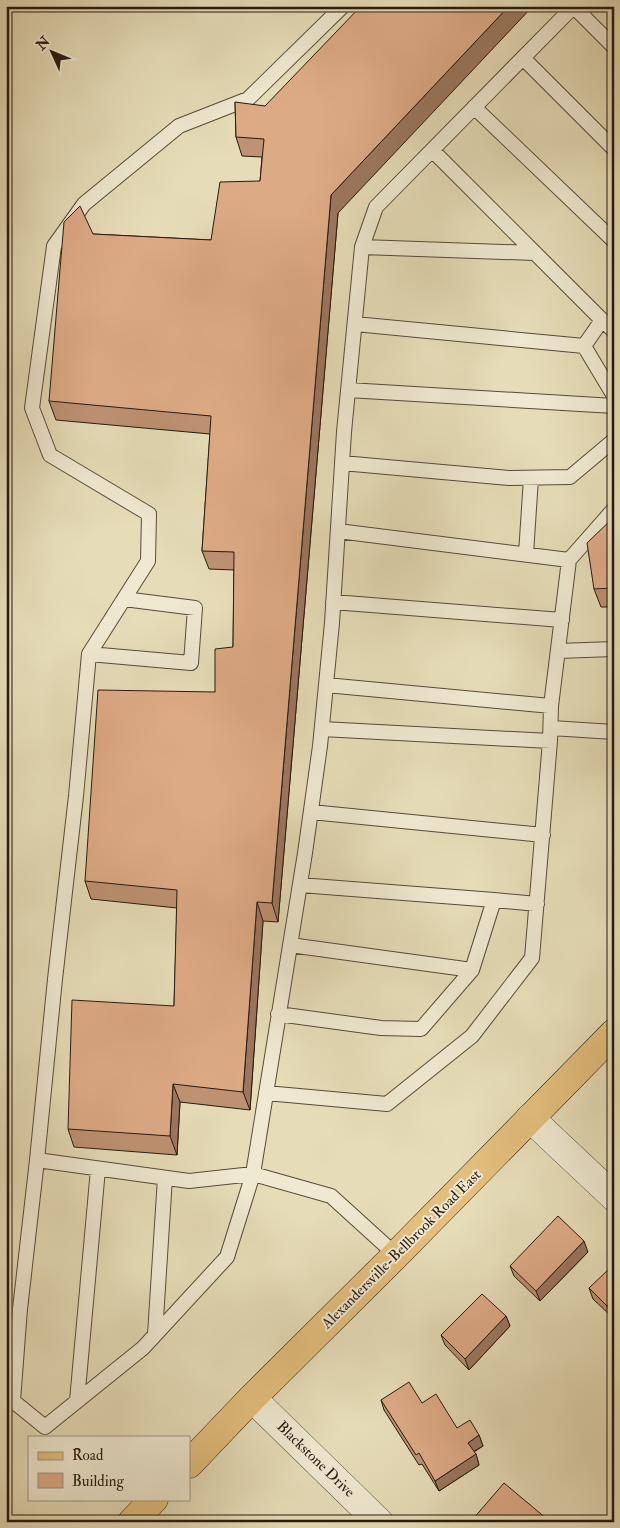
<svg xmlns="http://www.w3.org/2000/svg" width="620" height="1528" font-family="'IM FELL Double Pica',serif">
<rect width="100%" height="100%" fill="#e6ddb8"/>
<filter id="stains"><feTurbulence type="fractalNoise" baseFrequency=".004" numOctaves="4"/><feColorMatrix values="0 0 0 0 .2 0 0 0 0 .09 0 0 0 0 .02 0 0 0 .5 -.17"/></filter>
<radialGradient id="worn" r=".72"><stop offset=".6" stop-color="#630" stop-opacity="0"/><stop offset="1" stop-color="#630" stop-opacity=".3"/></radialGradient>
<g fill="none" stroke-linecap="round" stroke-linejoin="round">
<g stroke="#584a3a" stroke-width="16">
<path id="service" d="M343 6 248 99 179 126 84 204 54 246 32 408 50 455 149 514 148 561 89 654 76 796 55 979 37 1160 189 1181 253 1174 331 1196 396 1255
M574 7 614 47
M523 58 614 149
M474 107 614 241
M432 150 602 320 584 346 614 396
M362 247 535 253
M602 320 614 331
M355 324 584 346
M348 390 614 406
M342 463 509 478 570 477 614 440
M338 531 569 560
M526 554 531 478
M333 602 562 620
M558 651 614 649
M89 654 191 663 195 608 124 599
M326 685 551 706
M551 728 614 732
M322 729 550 741
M311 812 543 835
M300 885 494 900
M290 945 472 970
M278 1014 381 1028 421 1029 472 970 494 900 537 904
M266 1093 387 1104 472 1036 532 958 550 741 551 706 569 560 614 509
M37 1160 20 1309 13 1401 45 1427 143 1348 227 1257 253 1174 305 853 320 746 332 623 344 432 362 247 376 207 574 6
M155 1334 165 1178
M77 1401 98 1169"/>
</g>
<g stroke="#584a3a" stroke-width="29">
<path id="minor" d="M530 1118 614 1197
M252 1398 379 1522"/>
</g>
<g stroke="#281910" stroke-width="29">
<path id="primary" d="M189 1464 252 1398 396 1255 614 1033
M132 1522 154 1499"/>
</g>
<use href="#service" stroke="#efe9d1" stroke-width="14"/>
<use href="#minor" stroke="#efe9d1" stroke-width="28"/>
<use href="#primary" stroke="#e3be7c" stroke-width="28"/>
</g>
<path fill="#be9273" stroke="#281910" d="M235 102 338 213 278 922 263 921 250 1110 180 1102 177 1155 74 1147 68 1129 174 1006 177 908 91 899 85 881 215 692 233 647 234 570 209 569 202 551 210 434 56 420 49 401 93 234 211 240 260 181 262 157 242 156 236 137Z
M614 517V607H601L594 589Z
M588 1252 540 1301 514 1276 510 1266Z
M614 1273V1313L611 1316 593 1299 589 1288Z
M506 1316 510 1326 469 1370 445 1345 441 1335Z
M381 1400 422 1403 457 1428 479 1435 483 1446 474 1452 476 1454 479 1465 439 1491 422 1464 419 1465 384 1410Z"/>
<path fill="#9b775e" stroke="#281910" d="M509 6H533L338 213 278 922 272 903 331 195Z
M257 902 263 921 250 1110 243 1092Z
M173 1084 180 1102 177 1155 170 1136Z
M584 1241 588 1252 540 1301 536 1291Z
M614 1299V1313L611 1316 607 1306Z
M506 1316 510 1326 469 1370 465 1359Z
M479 1435 483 1446 471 1453 468 1443Z
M476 1454 479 1465 439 1491 435 1481Z"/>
<path fill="#ddaa86" stroke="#281910" d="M361 6H509L331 195 272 903 257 902 243 1092 173 1084 170 1136 68 1129 72 1000 174 1006 177 890 85 881 98 690 215 692V649L233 647 234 552 202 551 211 416 49 401 64 222 80 206 93 234 211 240 220 182 260 181 264 139 236 137 235 102 265 106Z
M614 517V588L594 589 587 543Z
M558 1216 584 1241 536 1291 510 1266Z
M609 1269 614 1273V1299L607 1306 589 1288Z
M482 1294 506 1316 465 1359 441 1335Z
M409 1382 422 1403 436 1394 457 1428 470 1420 479 1435 468 1443 476 1454 435 1481 419 1453 416 1455 381 1400Z
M504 1483 547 1519 544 1522H476L473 1519Z"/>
<g text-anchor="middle" stroke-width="4" stroke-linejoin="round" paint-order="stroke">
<g font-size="15" fill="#281910" stroke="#efe9d1">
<text transform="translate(401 1249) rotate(-45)" y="5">Alexandersville-Bellbrook Road East</text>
<text transform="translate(316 1459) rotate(44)" y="5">Blackstone Drive</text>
</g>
</g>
<rect width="620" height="1528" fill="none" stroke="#e6ddb8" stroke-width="25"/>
<rect x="8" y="8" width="605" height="1513" fill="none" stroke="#281910" stroke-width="2.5"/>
<rect x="12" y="12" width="595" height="1503" fill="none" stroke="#281910"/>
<rect x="28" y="1436" width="162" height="65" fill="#efe9d1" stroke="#9f9684"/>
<rect x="38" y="1452" width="25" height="8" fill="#e3be7c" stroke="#9f9684"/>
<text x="72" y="1460" font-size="15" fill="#281910">Road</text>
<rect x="38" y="1473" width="25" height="15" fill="#ddaa86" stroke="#9f9684"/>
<text x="72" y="1486" font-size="15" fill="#281910">Building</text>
<g transform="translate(52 52) rotate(314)" stroke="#efe9d1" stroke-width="4" paint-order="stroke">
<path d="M0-4L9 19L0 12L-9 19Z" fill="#281910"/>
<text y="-8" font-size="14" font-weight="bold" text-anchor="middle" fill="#281910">N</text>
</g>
<rect width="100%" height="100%" filter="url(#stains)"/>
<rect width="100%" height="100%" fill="url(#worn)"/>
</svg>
